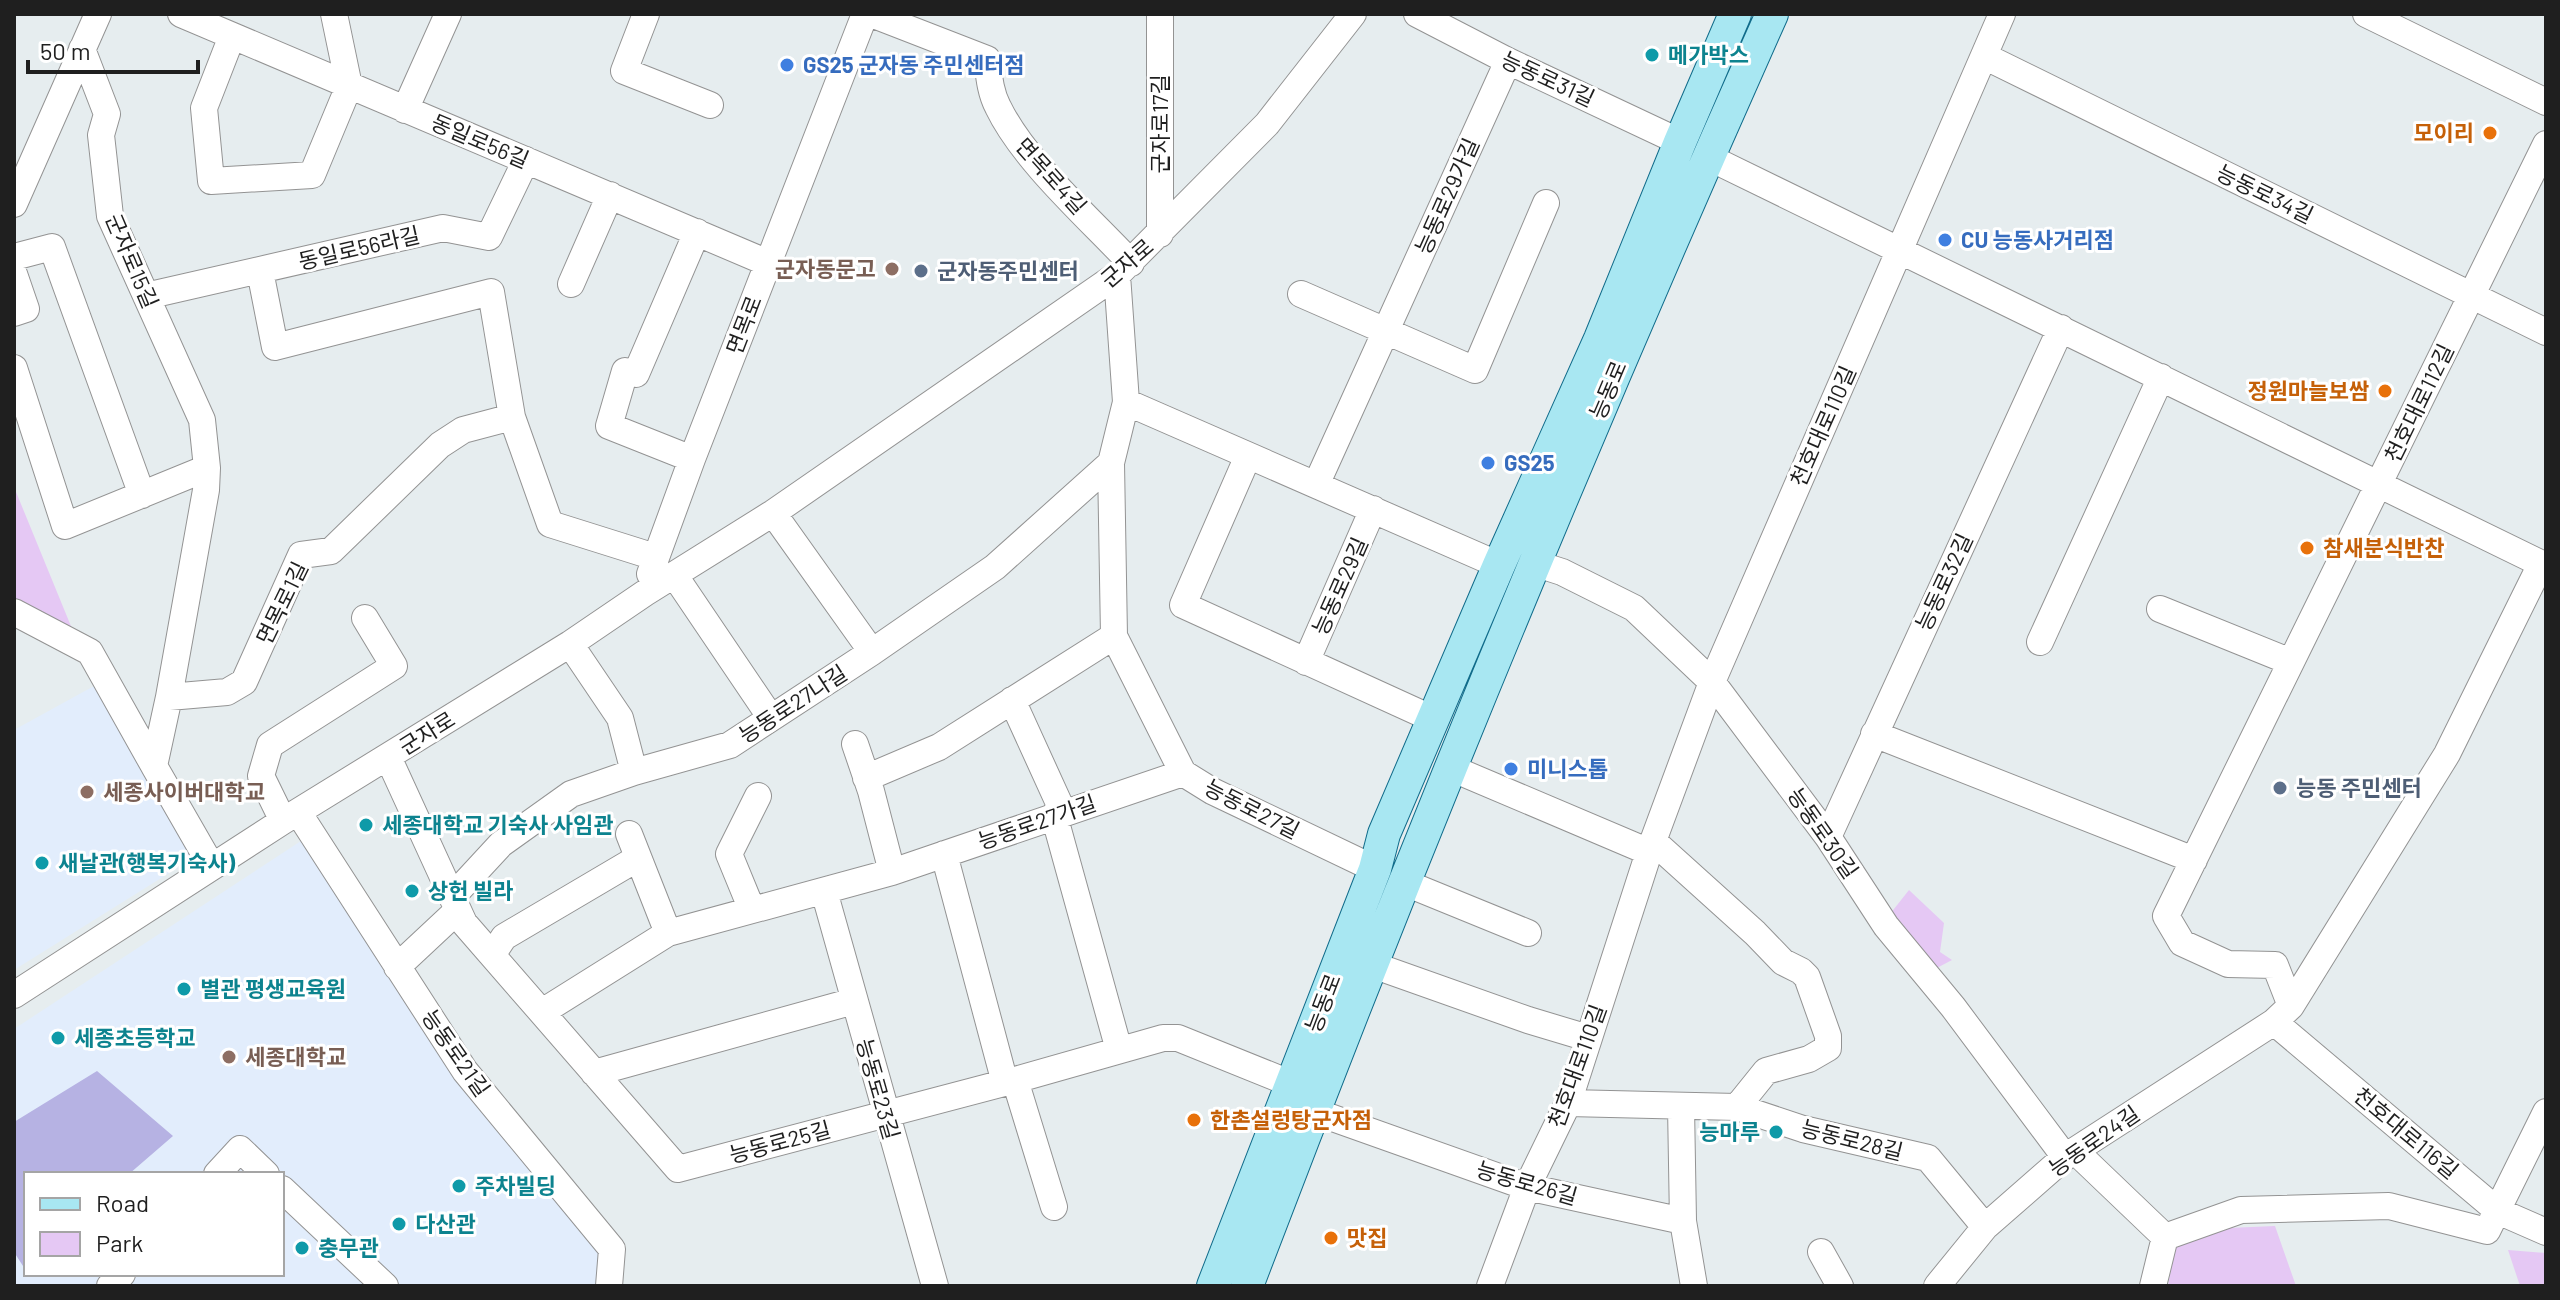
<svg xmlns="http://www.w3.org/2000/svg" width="2560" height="1300" font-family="Barlow,'Noto Sans KR',sans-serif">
<rect width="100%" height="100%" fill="#e6edef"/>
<path fill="#e2edfc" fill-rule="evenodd" d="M94 686 198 855 14 970V730Z
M304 839 600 1254 596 1286H14V1029ZM26 1174H282V1274H26Z"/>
<path fill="#b6b2e3" d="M97 1071 173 1136 129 1174H26V1264L23 1266 14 1252V1122Z"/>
<path fill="#e5c8f4" d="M14 487 75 636 14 605Z
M1909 890 1944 923 1940 952 1952 960 1933 970 1890 914Z
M2275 1226 2296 1286H2168L2175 1245 2228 1228Z
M2508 1250 2546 1253V1286H2520Z"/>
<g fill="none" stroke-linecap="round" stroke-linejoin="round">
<g stroke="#939393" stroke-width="28">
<path id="minor" d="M181 14 768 263
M646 14 624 71 710 105
M871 14 987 59C989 75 990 92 998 107 1024 161 1089 218 1131 263
M1417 14 1508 61 1680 142
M2366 14 2546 102
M232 36 204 108 211 181 312 175 349 86 334 14
M82 49 107 114 101 135 110 216 202 420 207 468 206 490 169 697 154 766 212 867
M1984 56 2546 332
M405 110 448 14
M1708 157 2546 566
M14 204 98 14
M1160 234V14
M14 257 52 247 142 495
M260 271 275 347 491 292 512 417 550 524 655 557
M14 274 26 309 14 313
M1117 275 1126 402 1111 463 1114 636 1183 773 1212 791 1375 869
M571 284 610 195
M1301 294 1475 370 1546 203
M146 296 443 228 489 237 526 160
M14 368 65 526 207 468
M1126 402 1499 565
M1248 456 1183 605 1433 719
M692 459 609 426 625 371 636 374 697 232
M1316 485 1508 61
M773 513 872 652
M1534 563 1562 572 1634 608 1712 682 1828 837 1886 926 1953 1007 2065 1157
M650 574 692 459 865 14
M675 576 771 718
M2160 609 2291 662
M14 612 90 652 154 766
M2040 642 2161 377
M570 644 620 718 634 772
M1306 662 1373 509
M169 697 227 692 244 682 301 555 331 551 440 445 463 430 512 417
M1012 700 1063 812
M1874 734 2194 860
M855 744 871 791 892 872
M388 757 464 923 678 1169 1015 1080 1163 1038H1178L1292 1084
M1451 768 1649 852
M866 778 939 747 1114 636
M298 812 465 1071 612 1249 609 1286
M1054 815 1119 1050
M283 821 261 776 270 745 394 666 365 618
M629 834 668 933
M1828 837 2061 328
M1653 841 1755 933 1783 962 1801 971 1807 977 1828 1036V1048L1809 1059 1766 1071 1737 1107
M944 854 1005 1083
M1403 882 1528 933
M824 891 935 1286
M452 897 501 844 571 794 634 772 730 745 872 652 995 567 1111 463
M752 910 729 854 758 796
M492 955 504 937 638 858
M1370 964 1528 1020 1588 1038
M397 967 458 910
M14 995 283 821 570 644 645 593 773 513 1117 275 1267 124 1353 14
M2291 1006 2275 965 2228 964 2182 943 2166 916 2546 144
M542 1012 668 933 892 872 1183 773
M2274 1022 2498 1211 2546 1232
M594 1073 854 1001
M1015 1080 1054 1207
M1568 1103 1737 1107 1803 1129 1928 1158 1985 1227
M1681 1106 1683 1221
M1313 1111 1527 1187 1683 1221 1694 1286
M2075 1151 2165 1237
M217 1174 240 1149 266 1174
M282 1189 385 1286
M1821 1252 1840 1286
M110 1286 122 1274
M1490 1286 1527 1187 1568 1103 1649 852 1712 682 2002 14
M1937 1286 1985 1227 2065 1157 2274 1022 2291 1006 2447 754 2541 564
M2153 1286 2165 1237 2241 1210 2389 1206 2487 1231 2546 1112"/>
</g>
<g stroke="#106b8a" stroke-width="34">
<path id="major" d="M1213 1286 1375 869 1384 834 1499 565 1600 339 1680 142 1735 14
M1247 1286C1410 857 1585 433 1772 14"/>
</g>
<use href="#minor" stroke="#fff" stroke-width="26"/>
<use href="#major" stroke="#a8e7f2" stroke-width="32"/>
</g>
<g fill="#0f9aa8" stroke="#fff" stroke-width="3">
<circle cx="1652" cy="55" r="8"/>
<circle cx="366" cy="825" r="8"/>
<circle cx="42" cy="863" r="8"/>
<circle cx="412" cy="891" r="8"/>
<circle cx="184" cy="989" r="8"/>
<circle cx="58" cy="1038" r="8"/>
<circle cx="1776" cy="1132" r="8"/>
<circle cx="459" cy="1186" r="8"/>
<circle cx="399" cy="1224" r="8"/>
<circle cx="302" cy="1248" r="8"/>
</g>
<g fill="#3f7fe0" stroke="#fff" stroke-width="3">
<circle cx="787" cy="65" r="8"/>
<circle cx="1945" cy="240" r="8"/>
<circle cx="1488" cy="463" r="8"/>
<circle cx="1511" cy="769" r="8"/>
</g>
<g fill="#e8710a" stroke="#fff" stroke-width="3">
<circle cx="2490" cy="133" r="8"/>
<circle cx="2385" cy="391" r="8"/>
<circle cx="2307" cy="548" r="8"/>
<circle cx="1194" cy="1120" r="8"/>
<circle cx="1331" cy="1238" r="8"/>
</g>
<g fill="#8d6e63" stroke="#fff" stroke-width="3">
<circle cx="892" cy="269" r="8"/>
<circle cx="87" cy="792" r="8"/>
<circle cx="229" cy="1057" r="8"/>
</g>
<g fill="#5c6f8a" stroke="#fff" stroke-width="3">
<circle cx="921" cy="271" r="8"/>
<circle cx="2280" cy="788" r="8"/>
</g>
<g text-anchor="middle" stroke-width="6" stroke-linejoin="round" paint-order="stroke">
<g font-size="22" font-weight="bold" fill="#0d838f" stroke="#fff" text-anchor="start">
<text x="1668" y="63">메가박스</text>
<text x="382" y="833">세종대학교 기숙사 사임관</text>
<text x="58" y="871">새날관(행복기숙사)</text>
<text x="428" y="899">상헌 빌라</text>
<text x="200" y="997">별관 평생교육원</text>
<text x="74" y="1046">세종초등학교</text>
<text x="1760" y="1140" text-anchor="end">능마루</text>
<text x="475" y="1194">주차빌딩</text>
<text x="415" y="1232">다산관</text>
<text x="318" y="1256">충무관</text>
</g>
<g font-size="22" font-weight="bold" fill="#366cbe" stroke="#fff" text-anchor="start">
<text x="803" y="73">GS25 군자동 주민센터점</text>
<text x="1961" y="248">CU 능동사거리점</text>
<text x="1504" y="471">GS25</text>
<text x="1527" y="777">미니스톱</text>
</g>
<g font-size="22" fill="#1f1f1f" stroke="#fff">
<text transform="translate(1548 79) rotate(25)" y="8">능동로31길</text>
<text transform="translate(1160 124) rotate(-90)" y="8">군자로17길</text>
<text transform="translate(480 141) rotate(23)" y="8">동일로56길</text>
<text transform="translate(1051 176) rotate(48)" y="8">면목로4길</text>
<text transform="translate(2265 194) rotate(26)" y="8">능동로34길</text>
<text transform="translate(1447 196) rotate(-66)" y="8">능동로29가길</text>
<text transform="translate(359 248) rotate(-13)" y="8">동일로56라길</text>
<text transform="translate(132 261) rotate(67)" y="8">군자로15길</text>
<text transform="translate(1127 263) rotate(-41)" y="8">군자로</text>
<text transform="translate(744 325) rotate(-69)" y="8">면목로</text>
<text transform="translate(1608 390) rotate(-67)" y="8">능동로</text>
<text transform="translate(2419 403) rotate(-64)" y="8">천호대로112길</text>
<text transform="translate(1823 426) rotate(-66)" y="8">천호대로110길</text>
<text transform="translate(1944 582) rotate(-65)" y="8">능동로32길</text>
<text transform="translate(1340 586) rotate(-66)" y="8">능동로29길</text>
<text transform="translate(282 603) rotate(-64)" y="8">면목로1길</text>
<text transform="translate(793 704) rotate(-33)" y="8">능동로27나길</text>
<text transform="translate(427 733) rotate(-32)" y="8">군자로</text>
<text transform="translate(1252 809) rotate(27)" y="8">능동로27길</text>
<text transform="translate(1037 822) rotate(-19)" y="8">능동로27가길</text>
<text transform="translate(1823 833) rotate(55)" y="8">능동로30길</text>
<text transform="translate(1323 1003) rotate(-69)" y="8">능동로</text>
<text transform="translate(456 1053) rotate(55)" y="8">능동로21길</text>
<text transform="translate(1577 1066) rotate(-70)" y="8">천호대로110길</text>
<text transform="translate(878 1089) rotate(74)" y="8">능동로23길</text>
<text transform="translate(2406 1133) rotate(40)" y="8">천호대로116길</text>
<text transform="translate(1852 1140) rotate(14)" y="8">능동로28길</text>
<text transform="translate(2094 1141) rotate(-35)" y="8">능동로24길</text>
<text transform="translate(780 1142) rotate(-15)" y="8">능동로25길</text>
<text transform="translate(1527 1183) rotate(16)" y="8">능동로26길</text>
</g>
<g font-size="22" font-weight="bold" fill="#c56008" stroke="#fff" text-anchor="start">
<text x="2474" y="141" text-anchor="end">모이리</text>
<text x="2369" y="399" text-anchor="end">정원마늘보쌈</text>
<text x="2323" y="556">참새분식반찬</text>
<text x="1210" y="1128">한촌설렁탕군자점</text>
<text x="1347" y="1246">맛집</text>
</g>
<g font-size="22" font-weight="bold" fill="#785e54" stroke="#fff" text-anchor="start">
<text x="876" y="277" text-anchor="end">군자동문고</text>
<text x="103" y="800">세종사이버대학교</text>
<text x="245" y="1065">세종대학교</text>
</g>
<g font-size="22" font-weight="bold" fill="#4e5e75" stroke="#fff" text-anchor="start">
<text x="937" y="279">군자동주민센터</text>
<text x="2296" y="796">능동 주민센터</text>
</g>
</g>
<rect width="2560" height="1300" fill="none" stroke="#1f1f1f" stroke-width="32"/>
<rect x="24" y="1172" width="260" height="104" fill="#ffffff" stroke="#a5a5a5" stroke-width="2"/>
<rect x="40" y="1198" width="40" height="12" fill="#a8e7f2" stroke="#a5a5a5" stroke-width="2"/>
<text x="96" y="1212" font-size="24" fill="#1f1f1f">Road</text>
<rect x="40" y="1232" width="40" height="24" fill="#e5c8f4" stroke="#a5a5a5" stroke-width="2"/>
<text x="96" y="1252" font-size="24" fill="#1f1f1f">Park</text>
<path d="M28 60v12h170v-12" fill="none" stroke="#1f1f1f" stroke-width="4"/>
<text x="40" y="60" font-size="24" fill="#1f1f1f" stroke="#ffffff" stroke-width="6" paint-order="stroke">50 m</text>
</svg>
